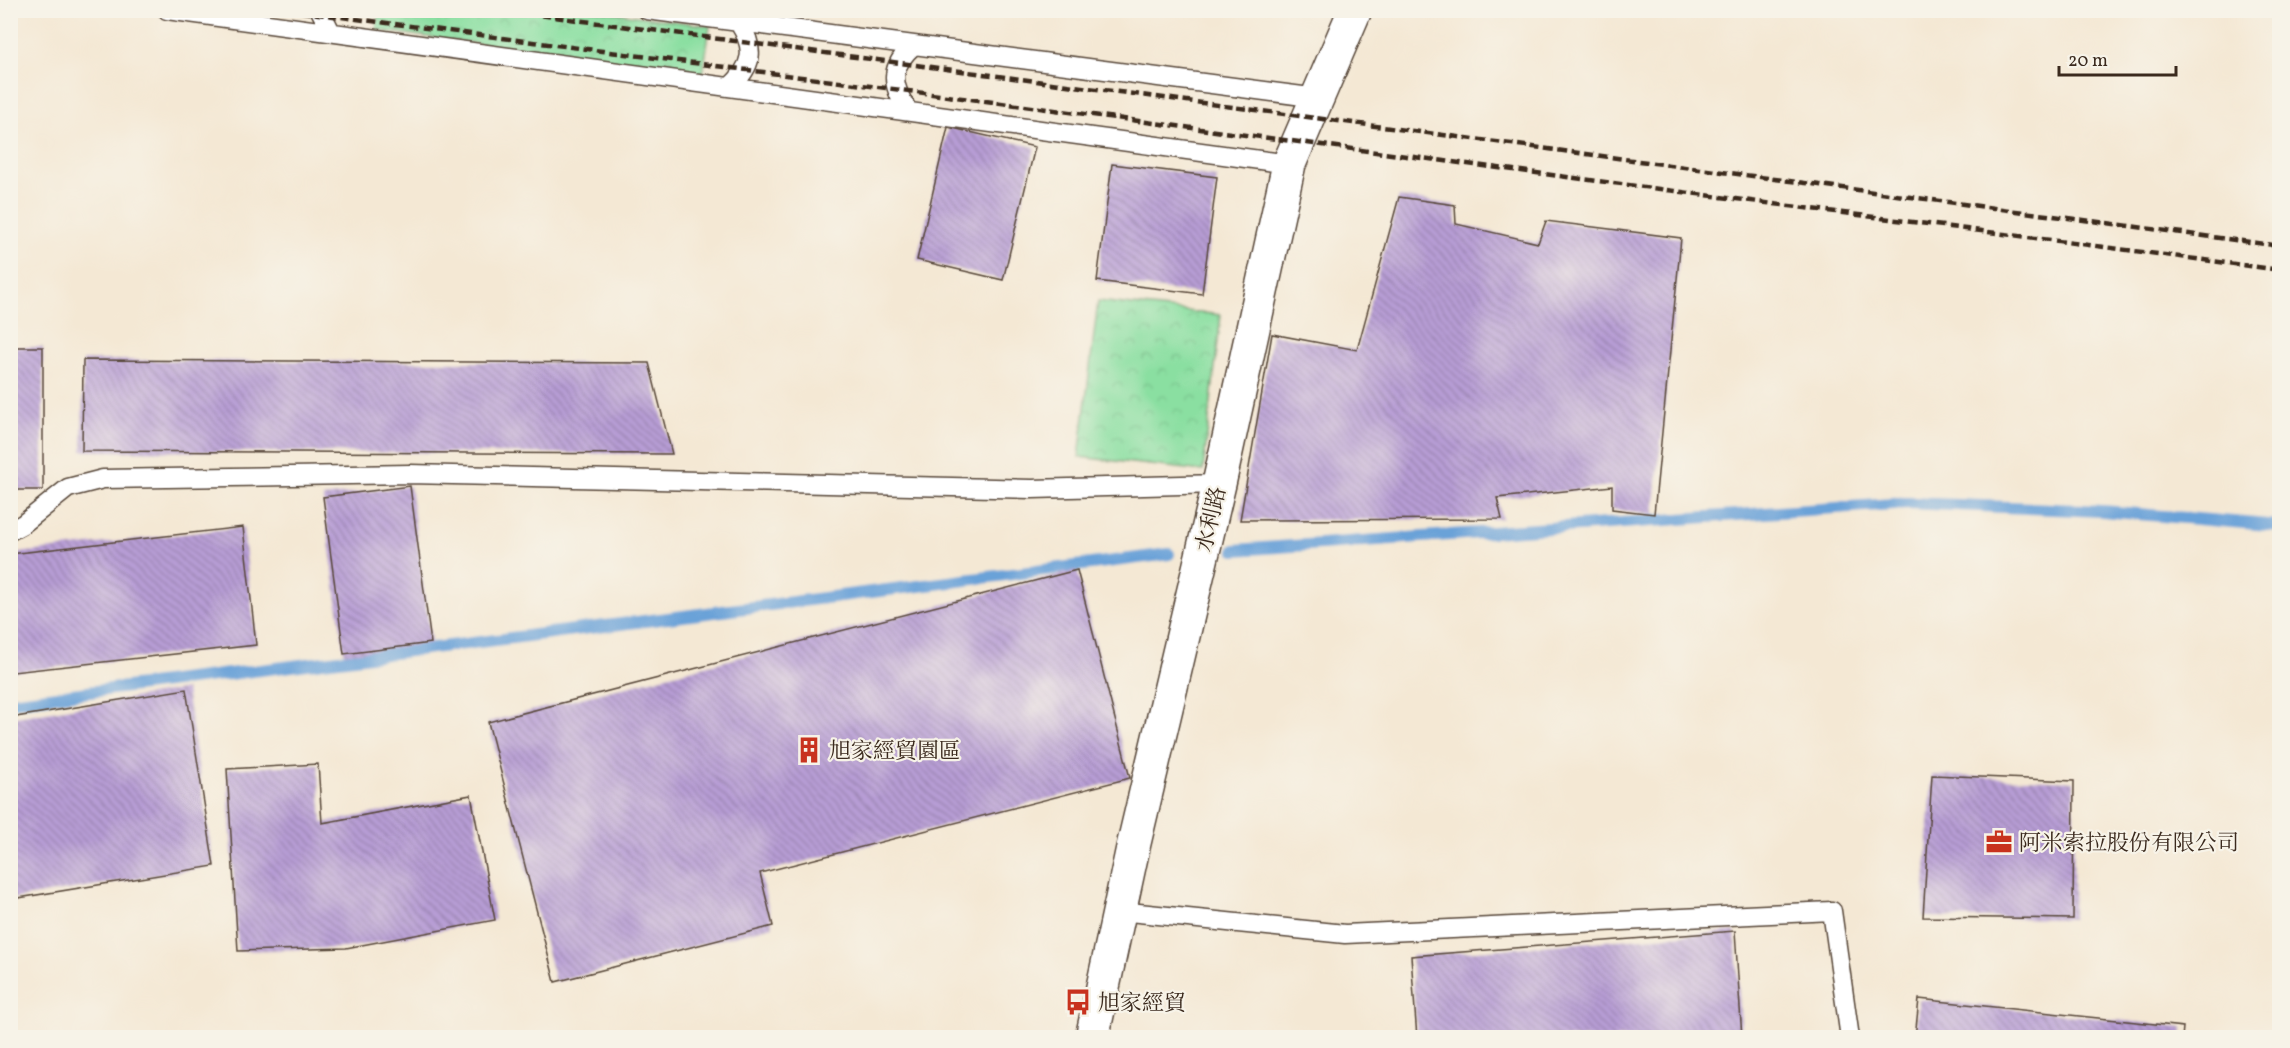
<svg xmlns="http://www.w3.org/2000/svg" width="2290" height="1048" font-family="Vollkorn,'Noto Serif TC',serif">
<defs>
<pattern id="park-crowns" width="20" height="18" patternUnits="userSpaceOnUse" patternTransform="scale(1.5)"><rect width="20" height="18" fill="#8adfa1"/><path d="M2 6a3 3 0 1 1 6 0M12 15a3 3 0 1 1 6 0" fill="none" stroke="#78c08a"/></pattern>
<pattern id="building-back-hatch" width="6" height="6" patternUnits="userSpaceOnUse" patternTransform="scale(1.5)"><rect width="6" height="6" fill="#b79dd5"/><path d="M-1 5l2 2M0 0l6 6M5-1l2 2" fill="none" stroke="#9680ac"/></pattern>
</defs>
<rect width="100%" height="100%" fill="#f7f3e8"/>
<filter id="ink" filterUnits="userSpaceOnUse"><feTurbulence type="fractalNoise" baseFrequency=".0167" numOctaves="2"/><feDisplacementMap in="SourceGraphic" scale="12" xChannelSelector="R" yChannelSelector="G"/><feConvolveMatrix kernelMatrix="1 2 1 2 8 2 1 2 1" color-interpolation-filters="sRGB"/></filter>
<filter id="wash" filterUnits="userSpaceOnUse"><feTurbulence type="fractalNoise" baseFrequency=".008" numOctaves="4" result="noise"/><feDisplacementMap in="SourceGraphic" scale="24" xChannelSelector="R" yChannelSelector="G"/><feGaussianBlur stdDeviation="1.35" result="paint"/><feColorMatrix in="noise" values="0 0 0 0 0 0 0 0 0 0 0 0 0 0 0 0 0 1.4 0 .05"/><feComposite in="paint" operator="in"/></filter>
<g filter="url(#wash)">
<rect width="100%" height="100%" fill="#f4e8d4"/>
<path fill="url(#park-crowns)" stroke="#628460" stroke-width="1.5" d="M379 10H594L710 26 703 74 376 30Z
M1098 301 1221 315 1203 471 1079 457Z"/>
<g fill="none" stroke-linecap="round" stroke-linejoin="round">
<path stroke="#6aa2d8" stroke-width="12" d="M1235 550 1907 503 2103 511 2280 526
M10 702 1169 554"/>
</g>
<g id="blocks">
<path fill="url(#building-back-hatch)" d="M948 127 1035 147 1003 280 917 260Z
M1112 164 1217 177 1202 294 1097 281Z
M1399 197 1455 205 1456 224 1538 243 1546 221 1681 238 1654 514 1612 509V486L1497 498 1502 519 1240 520 1272 334 1357 350Z
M10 347H43V490H10Z
M83 360 649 363 672 454 82 451Z
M410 486 431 643 344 654 323 497Z
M243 527 256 645 13 672 10 647V554Z
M1077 570 1130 778 760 873 773 926 555 982 488 722Z
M186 689 214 866 12 899 10 718Z
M318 764 322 823 471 795 495 920 346 948 238 951 227 769Z
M1932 775 2074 781 2073 919 1923 917Z
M1735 931 1742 1038H1417L1411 956Z
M1919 999 2183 1027 2182 1038H1915Z"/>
</g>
</g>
<g filter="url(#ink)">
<use href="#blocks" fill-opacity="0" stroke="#574639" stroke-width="1.5"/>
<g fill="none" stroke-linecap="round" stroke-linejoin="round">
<g stroke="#574639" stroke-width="21">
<path id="lane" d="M167 10C541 60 915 110 1289 164
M320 10 331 32
M647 10 1318 98
M730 87C753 66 756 49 739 23
M907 109C890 83 890 66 914 45
M10 531 23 524 68 488 103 479 410 474 1032 489 1219 484
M1119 911 1345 934 1832 911 1850 1038"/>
</g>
<g stroke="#574639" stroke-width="36">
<path id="street" d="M1092 1038 1134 843 1219 484 1289 164 1355 10"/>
</g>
<use href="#lane" stroke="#fff" stroke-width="18"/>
<use href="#street" stroke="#fff" stroke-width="33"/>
<path stroke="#3b2a1e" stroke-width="4.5" stroke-dasharray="9 4.5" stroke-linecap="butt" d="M288 10 2280 270
M501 10 2280 246"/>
</g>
</g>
<defs>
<g id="building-bare" transform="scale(2.07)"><path d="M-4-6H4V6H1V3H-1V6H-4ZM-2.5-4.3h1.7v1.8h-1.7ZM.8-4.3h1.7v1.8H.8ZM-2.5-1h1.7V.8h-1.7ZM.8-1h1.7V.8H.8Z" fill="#c8321e" stroke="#f7f3e8" stroke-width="2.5" paint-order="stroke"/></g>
<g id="office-bare" transform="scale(2.07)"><path d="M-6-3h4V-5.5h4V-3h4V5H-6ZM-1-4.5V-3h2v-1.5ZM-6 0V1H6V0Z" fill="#c8321e" stroke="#f7f3e8" stroke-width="2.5" paint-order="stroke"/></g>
<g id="bus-bare" transform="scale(2.07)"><path d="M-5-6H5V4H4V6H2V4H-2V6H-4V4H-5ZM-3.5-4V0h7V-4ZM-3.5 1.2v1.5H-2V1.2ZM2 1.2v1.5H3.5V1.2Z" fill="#c8321e" stroke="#f7f3e8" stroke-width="2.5" paint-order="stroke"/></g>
</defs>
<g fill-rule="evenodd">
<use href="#building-bare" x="809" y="750"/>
<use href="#office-bare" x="1999" y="842"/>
<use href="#bus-bare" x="1078" y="1002"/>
</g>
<g text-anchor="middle" stroke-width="4.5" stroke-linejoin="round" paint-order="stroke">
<g font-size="22" fill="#3b2a1e" stroke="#f7f3e8">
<text transform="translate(1210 519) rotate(-77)" y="8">水利路</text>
</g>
<g font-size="22" fill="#3b2a1e" stroke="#f7f3e8" text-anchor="start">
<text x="829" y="758">旭家經貿園區</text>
<text x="2019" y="850">阿米索拉股份有限公司</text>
<text x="1098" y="1010">旭家經貿</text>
</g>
</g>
<rect width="2290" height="1048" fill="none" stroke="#f7f3e8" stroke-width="36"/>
<path d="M2059 66v9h117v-9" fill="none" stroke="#3b2a1e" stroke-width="3"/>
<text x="2068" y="66" font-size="18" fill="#3b2a1e" stroke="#f7f3e8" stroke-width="4.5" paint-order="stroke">20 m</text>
</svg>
